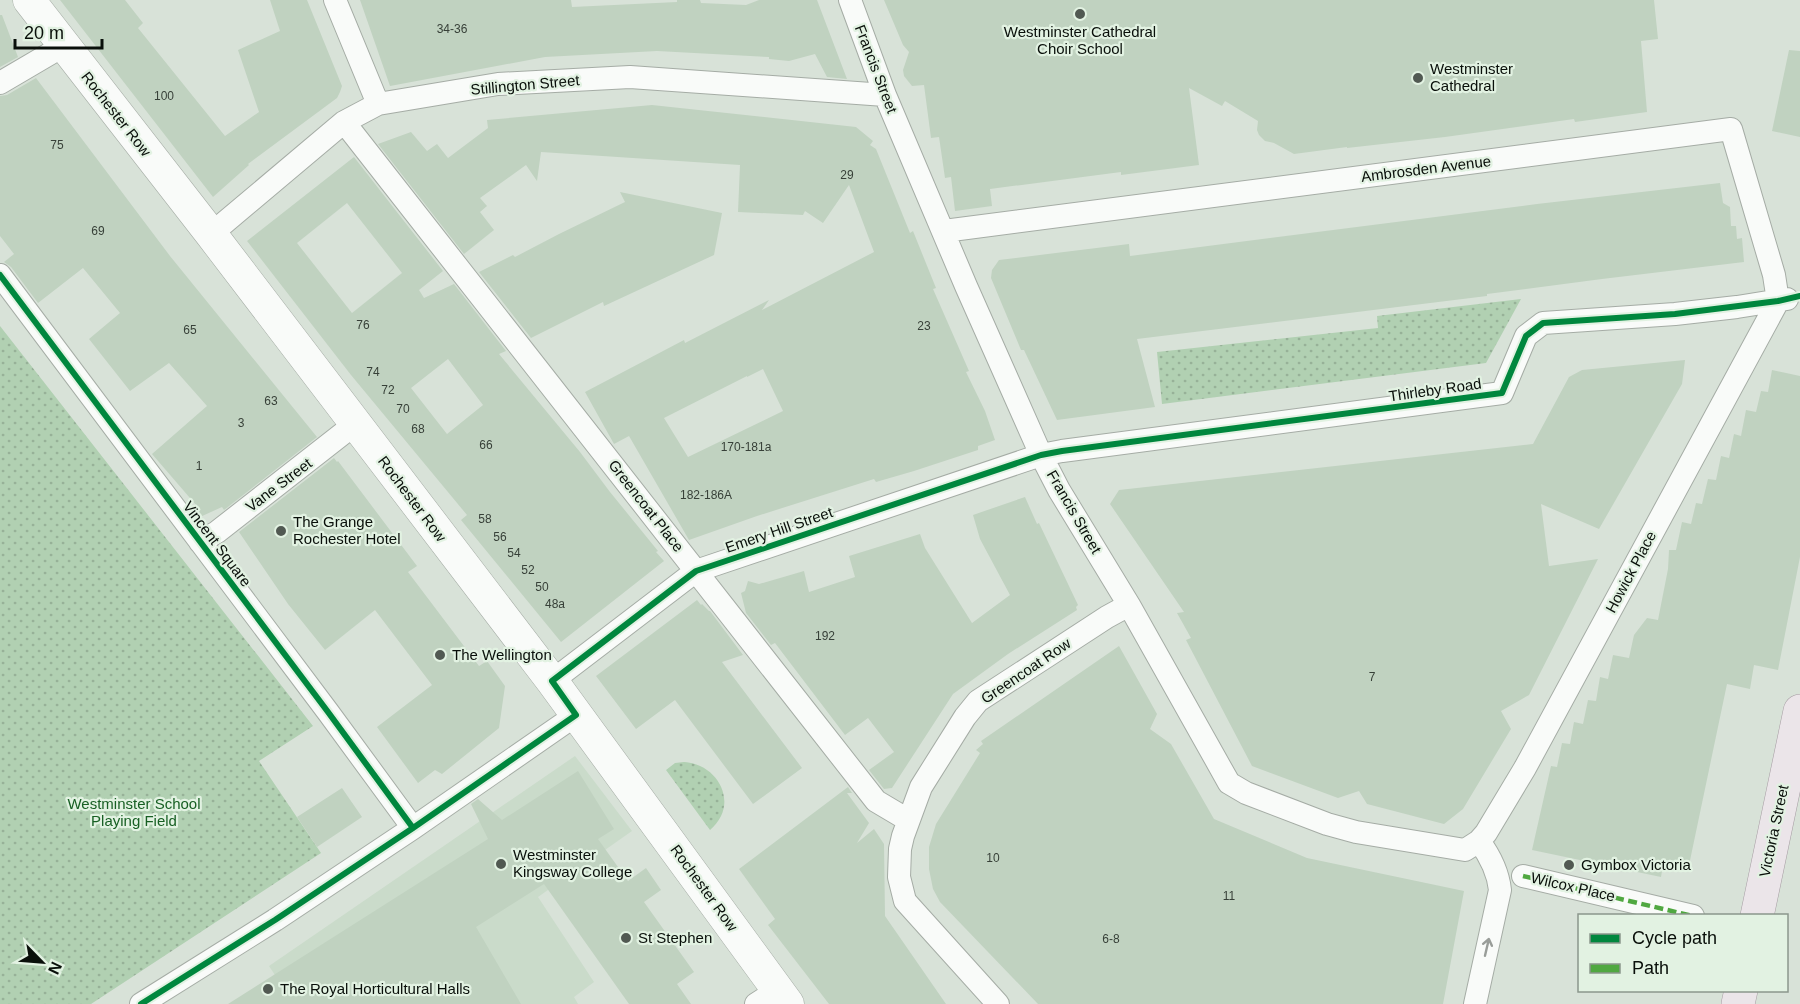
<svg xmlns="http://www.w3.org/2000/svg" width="1800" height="1004" font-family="Arial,sans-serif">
<defs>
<pattern id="park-dots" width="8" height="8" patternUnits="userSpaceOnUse" patternTransform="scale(1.5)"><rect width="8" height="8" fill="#b1d0b2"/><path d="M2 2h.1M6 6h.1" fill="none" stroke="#97b198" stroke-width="1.8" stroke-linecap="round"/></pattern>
</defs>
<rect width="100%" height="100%" fill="#d8e2d8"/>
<path fill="#cadbca" d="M575 756 632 831 538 897 594 982 574 997 578 1004H294L269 966Z"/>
<path fill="url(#park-dots)" d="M1521 299 1486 363 1162 404 1157 352 1378 328 1377 316Z
M0 326 313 726 259 761 321 853 91 1004H0Z
M684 762C719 764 740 805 710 830L666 770 675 763Z"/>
<path fill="#c0d2c0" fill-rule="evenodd" d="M60 0H125L143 23 138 28 225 136 259 112 238 50 280 31 270 0H307L342 86 340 92 337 98 248 164 249 165 213 197Z
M360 0H571L572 7 677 2V0H700L701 3 746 5 759 0H817L847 79 827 77 815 54 789 61 769 59V57L657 51 545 57 390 86Z
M884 0H1654L1658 39 1641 41 1647 112 1575 122 1574 119 1445 137 1347 148V147L1294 154 1274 143 1265 141 1259 135 1257 130 1258 121 1225 101 1222 106 1189 88 1199 165 1121 175V172L990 189 992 206 955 211 951 177 945 178 939 137 931 138 924 85 912 86 904 76 903 70 909 52 903 45Z
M0 15H2L18 57 0 67Z
M1789 50 1800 51V137L1772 131Z
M36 78 170 256 317 437 224 510 222 507 200 517 196 505 152 454 207 406 169 363 130 391 89 339 120 313 83 268 38 303 11 267 4 262 14 254 0 236V96L7 95Z
M652 105 856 127 873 141 870 145 876 149 910 233 913 231 936 288 933 289 969 371 966 372 985 411 995 440 978 446V450L914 471 876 482 874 479 757 516 689 540 629 436 614 444 585 392 684 340 685 343 769 300 762 310 874 252 849 185 823 223 805 211 803 215 738 212 740 165 541 152 537 181 526 165 480 198 487 206 480 212 494 230 464 254 378 144 411 132 427 151 437 144 448 158 488 128 487 120ZM763 369 783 411 688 457 664 418 747 376V377Z
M354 157 443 271 419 290 424 298 454 284 506 351 499 354 580 452 610 492 658 551 656 552 664 561 561 642 461 520 467 515 351 375 247 241ZM347 203 402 273 352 313 297 243ZM448 359 483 405 447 434 411 388Z
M1720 183 1723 203 1730 207 1731 226H1736L1737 239 1742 238 1744 262 1602 279 1487 294V296L1137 339 1155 407 1057 420 1024 350H1021L991 278 992 270 999 260 1129 244 1130 256 1537 204Z
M620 192 722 213 714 255 604 306 603 302 531 338 479 272 513 255 515 257 559 234 625 202Z
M1685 360 1682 384 1599 529 1541 504 1549 566 1598 559 1529 695 1501 711 1511 729 1463 809 1444 824 1367 804 1359 791 1338 798 1252 766 1186 640 1191 638 1177 613 1184 612 1110 504 1119 490 1533 444 1569 377 1582 370Z
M1772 370 1800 376V557L1778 670 1754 665 1750 689 1727 684 1688 870 1663 865 1661 877 1532 850 1551 766 1557 767 1562 743 1570 744 1574 722 1583 724 1588 700 1596 701 1600 677 1608 679 1613 655 1629 658 1634 635 1647 618 1658 620 1668 569 1669 550H1676L1682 522 1691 524 1696 503 1702 504 1708 479 1716 480 1721 456 1729 458 1734 434 1741 436 1746 410 1756 412 1761 391 1768 392Z
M334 458 337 462 338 461 417 566 408 572 479 666 487 661 505 686 499 728 442 774 435 770 418 783 377 727 432 685 375 610 325 650 288 604 239 532Z
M1025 497 1037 524 1039 523 1078 605 1076 607 1077 610 1008 654 953 694 892 788 884 789 869 770 894 752 868 718 845 735 775 643 771 645 746 613 741 593 745 591 748 581 759 584 804 571 809 592 855 577 849 556 920 534 925 548 972 623 1010 595 980 539 973 515Z
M697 600 701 605 702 604 709 611H710L743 655 722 662 802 768 753 804 675 700 636 729 596 676Z
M1119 646 1157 714 1150 729 1171 744 1214 819 1307 858 1464 891 1443 1004H1038L940 902 933 889 929 869V847L936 824 980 753 976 750 983 744 981 741Z
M578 771 614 829 598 839 628 881 646 868 661 890 644 902 694 972 677 984 691 1004H629L544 884 476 927 521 1004H228L488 839 471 804 478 799 502 820Z
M848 787 852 793H847L869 823 857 843 874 829 884 844 885 916 946 1004H829L768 925 775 919 739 869Z
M342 788 362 817 317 847 297 817Z"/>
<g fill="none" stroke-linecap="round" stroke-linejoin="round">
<g stroke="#a5aca5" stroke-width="24">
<path id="street" d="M335 0 378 104
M850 0 885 95 966 286 1041 455 1059 490 1129 605 1229 783 1246 793 1327 824 1356 832 1465 850 1479 841 1486 833 1525 768 1778 301 1774 275 1731 129 944 231
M0 83 63 46
M344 122 876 801 908 820
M211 234 344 122 378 104 498 84 630 77 885 95
M0 275 328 712 413 828
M200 542 217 532 355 424
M552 681 696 571 1041 455 1062 451 1502 393 1526 336 1543 323 1675 314 1737 307 1787 299
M1523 876 1693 916
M141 1004 275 920 413 828 576 715
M756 1004 778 990
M998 1004 905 901 899 877 900 849 903 836 921 787 965 717 978 701 1107 617 1129 605
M1475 1004 1500 890C1498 871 1490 856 1479 841"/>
</g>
<g stroke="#a5aca5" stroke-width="33">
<path id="secondary" d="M29 0 211 234 552 681 788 1004"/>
</g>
<g stroke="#a59ca2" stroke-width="34">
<path id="primary" d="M1757 916 1800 711
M1738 1004 1741 990"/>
</g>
<use href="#street" stroke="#f9fbf9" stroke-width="22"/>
<use href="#secondary" stroke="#f9fbf9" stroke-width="32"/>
<use href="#primary" stroke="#ebe5e9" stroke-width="33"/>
<path stroke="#50a841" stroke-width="4.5" stroke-dasharray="9 4.5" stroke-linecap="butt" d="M1523 876 1693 916"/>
<g stroke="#e2f2e2" stroke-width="10">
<path id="cycleway" d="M0 275 328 712 413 828
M141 1004 275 920 413 828 576 715 552 681 696 571 1041 455 1062 451 1502 393 1526 336 1543 323 1675 314 1778 301 1800 296"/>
</g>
<use href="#cycleway" stroke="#00873e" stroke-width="6"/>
</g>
<defs><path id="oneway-shaft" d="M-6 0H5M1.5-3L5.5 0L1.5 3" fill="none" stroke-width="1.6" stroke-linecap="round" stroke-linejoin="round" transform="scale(1.5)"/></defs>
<use stroke="#999d99" href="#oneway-shaft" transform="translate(1487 947) rotate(-77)"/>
<g fill="#515952" stroke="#e2f2e2" stroke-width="2">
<circle cx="1080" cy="14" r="6"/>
<circle cx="1418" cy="78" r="6"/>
<circle cx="281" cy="531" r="6"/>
<circle cx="440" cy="655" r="6"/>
<circle cx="501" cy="864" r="6"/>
<circle cx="1569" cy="865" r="6"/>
<circle cx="626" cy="938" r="6"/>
<circle cx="268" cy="989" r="6"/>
</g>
<g text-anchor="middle" stroke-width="4.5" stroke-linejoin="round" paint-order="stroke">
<g font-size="12" fill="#374038">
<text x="452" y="33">34-36</text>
<text x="164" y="100">100</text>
<text x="57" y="149">75</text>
<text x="847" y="179">29</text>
<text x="98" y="235">69</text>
<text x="363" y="329">76</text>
<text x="924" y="330">23</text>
<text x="190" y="334">65</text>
<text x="373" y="376">74</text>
<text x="388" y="394">72</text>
<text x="271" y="405">63</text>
<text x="403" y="413">70</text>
<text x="241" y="427">3</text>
<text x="418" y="433">68</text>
<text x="486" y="449">66</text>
<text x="746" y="451">170-181a</text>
<text x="199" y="470">1</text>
<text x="706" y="499">182-186A</text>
<text x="485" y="523">58</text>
<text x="500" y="541">56</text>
<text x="514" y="557">54</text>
<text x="528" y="574">52</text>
<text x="542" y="591">50</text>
<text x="555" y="608">48a</text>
<text x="825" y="640">192</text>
<text x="1372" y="681">7</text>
<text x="993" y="862">10</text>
<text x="1229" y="900">11</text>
<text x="1111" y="943">6-8</text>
</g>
<g font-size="15" fill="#090f0a" stroke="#e2f2e2" text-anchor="start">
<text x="1080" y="37" text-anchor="middle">Westminster Cathedral<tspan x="1080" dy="17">Choir School</tspan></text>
<text x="1430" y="74">Westminster<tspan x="1430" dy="17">Cathedral</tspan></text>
<text x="293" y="527">The Grange<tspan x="293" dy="17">Rochester Hotel</tspan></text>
<text x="452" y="660">The Wellington</text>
<text x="513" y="860">Westminster<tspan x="513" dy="17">Kingsway College</tspan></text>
<text x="1581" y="870">Gymbox Victoria</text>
<text x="638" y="943">St Stephen</text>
<text x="280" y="994">The Royal Horticultural Halls</text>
</g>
<g font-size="15" fill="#090f0a" stroke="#e2f2e2">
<text transform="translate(876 69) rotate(69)" y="5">Francis Street</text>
<text transform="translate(525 85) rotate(-5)" y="5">Stillington Street</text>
<text transform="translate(116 114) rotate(52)" y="5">Rochester Row</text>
<text transform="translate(1426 169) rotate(-7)" y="5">Ambrosden Avenue</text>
<text transform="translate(1435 390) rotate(-8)" y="5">Thirleby Road</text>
<text transform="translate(279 485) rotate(-37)" y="5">Vane Street</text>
<text transform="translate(412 499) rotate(53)" y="5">Rochester Row</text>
<text transform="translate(646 506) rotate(52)" y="5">Greencoat Place</text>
<text transform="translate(1074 512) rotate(60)" y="5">Francis Street</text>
<text transform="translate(779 530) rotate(-19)" y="5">Emery Hill Street</text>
<text transform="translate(217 544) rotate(53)" y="5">Vincent Square</text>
<text transform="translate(1631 572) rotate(-62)" y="5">Howick Place</text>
<text transform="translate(1026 671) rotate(-34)" y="5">Greencoat Row</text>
<text transform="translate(1774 831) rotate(-78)" y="5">Victoria Street</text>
<text transform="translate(1573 887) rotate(13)" y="5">Wilcox Place</text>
<text transform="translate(704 888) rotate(54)" y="5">Rochester Row</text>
</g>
<g font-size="15" fill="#175f23" stroke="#e2f2e2">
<text x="134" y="809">Westminster School<tspan x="134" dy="17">Playing Field</tspan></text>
</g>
</g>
<rect x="1578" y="914" width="210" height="78" fill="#e2f2e2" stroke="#8b978c" stroke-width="1.5"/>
<rect x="1590" y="934" width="30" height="9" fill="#00873e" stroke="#8b978c" stroke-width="1.5"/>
<text x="1632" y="944" font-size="18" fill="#090f0a">Cycle path</text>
<rect x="1590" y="964" width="30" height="9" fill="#50a841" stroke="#8b978c" stroke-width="1.5"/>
<text x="1632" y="974" font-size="18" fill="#090f0a">Path</text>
<g transform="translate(42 962) rotate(115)" stroke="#e2f2e2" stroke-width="4.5" paint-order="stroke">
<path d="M0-4.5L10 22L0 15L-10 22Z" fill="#090f0a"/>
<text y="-9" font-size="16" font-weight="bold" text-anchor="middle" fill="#090f0a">N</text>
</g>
<path d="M15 39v9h87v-9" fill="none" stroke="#090f0a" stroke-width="3"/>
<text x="24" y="39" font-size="18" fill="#090f0a" stroke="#e2f2e2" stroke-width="4.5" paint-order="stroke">20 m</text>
</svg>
